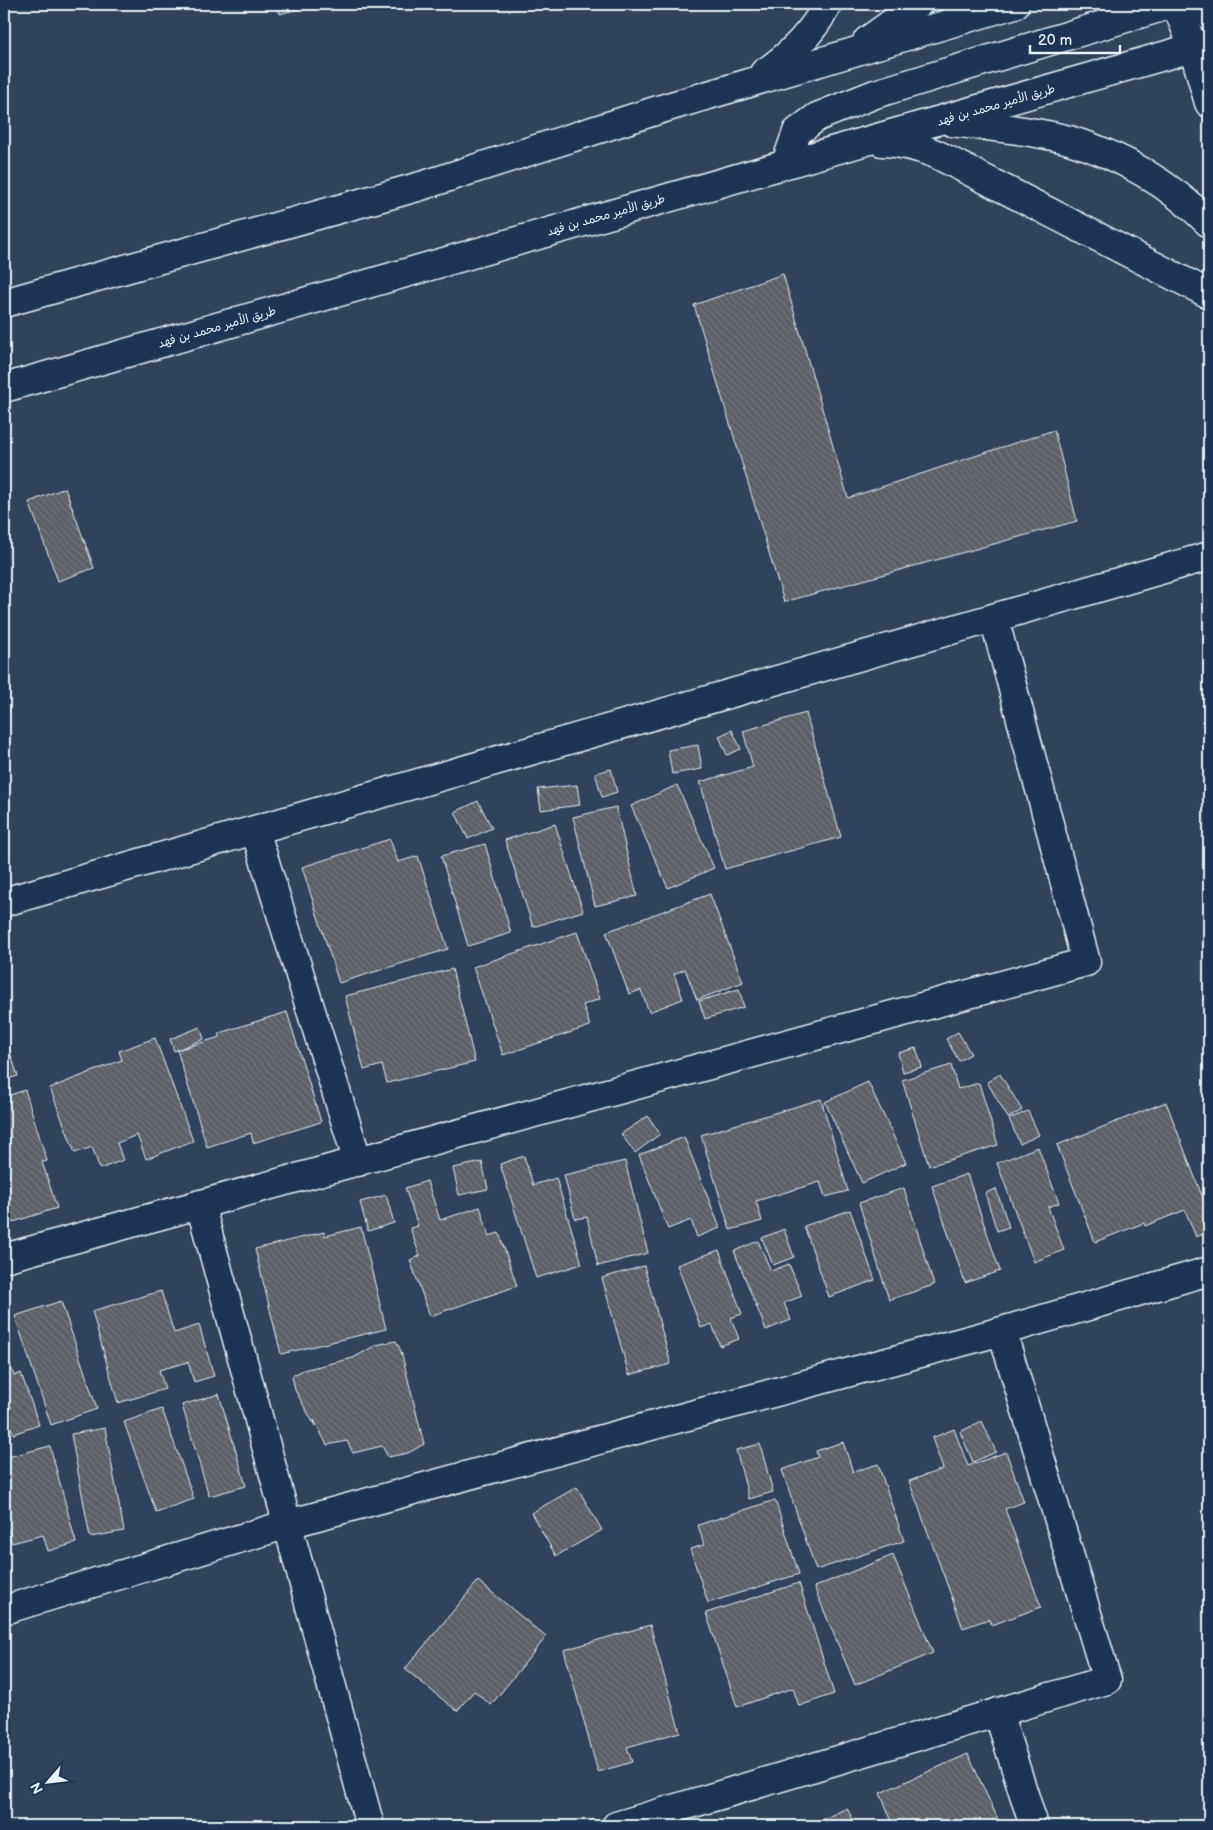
<svg xmlns="http://www.w3.org/2000/svg" width="1213" height="1830" font-family="'Balsamiq Sans','Playpen Sans Arabic',sans-serif">
<defs>
<pattern id="building-back-hatch" width="6" height="6" patternUnits="userSpaceOnUse" patternTransform="scale(1.25)"><rect width="6" height="6" fill="#5c5f66"/><path d="M-1 5l2 2M0 0l6 6M5-1l2 2" fill="none" stroke="#73767d"/></pattern>
</defs>
<rect width="100%" height="100%" fill="#30425c"/>
<filter id="ink" filterUnits="userSpaceOnUse"><feTurbulence type="fractalNoise" baseFrequency=".02" numOctaves="2"/><feDisplacementMap in="SourceGraphic" scale="10" xChannelSelector="R" yChannelSelector="G"/><feConvolveMatrix kernelMatrix="1 2 1 2 8 2 1 2 1" color-interpolation-filters="sRGB"/></filter>
<g filter="url(#ink)">
<path fill="url(#building-back-hatch)" stroke="#e8f1f8" d="M277 4H316L280 14Z
M783 274 848 498 1054 430 1077 521 784 602 694 305Z
M65 488 94 568 58 581 29 502Z
M806 713 841 837 725 869 700 782 753 767 743 731Z
M732 730 741 749 727 755 719 736Z
M698 745 702 769 672 774 668 750Z
M611 769 617 792 602 797 595 773Z
M577 785 580 805 541 810 538 789Z
M677 785 714 868 668 888 631 806Z
M478 801 492 828 468 839 455 812Z
M616 807 637 896 595 906 573 817Z
M555 824 583 911 533 927 505 840Z
M390 839 398 862 418 856 448 949 339 983 302 867Z
M485 844 511 933 468 946 441 856Z
M710 894 743 982 697 1000 685 969 674 974 683 999 649 1012 641 990 629 994 606 932Z
M577 932 600 999 583 1005 590 1026 503 1055 473 967Z
M452 969 475 1062 387 1083 382 1065 364 1070 345 996Z
M739 989 744 1007 705 1019 699 1001Z
M287 1012 321 1122 253 1143 251 1133 207 1147 177 1050 220 1037 219 1033Z
M200 1027 204 1039 174 1051 170 1039Z
M958 1032 971 1054 959 1061 946 1039Z
M4 1034 18 1076 4 1080Z
M155 1038 193 1141 146 1159 137 1135 117 1143 123 1160 100 1169 92 1147 75 1153 50 1088 122 1060 119 1051Z
M916 1048 922 1067 903 1072 898 1053Z
M951 1065 958 1089 979 1083 998 1145 929 1166 902 1080Z
M1000 1074 1022 1110 1008 1118 987 1082Z
M868 1082 906 1163 862 1183 825 1102Z
M25 1090 47 1161 42 1162 57 1208 4 1225V1097Z
M821 1099 848 1191 825 1197 820 1182 756 1201 762 1221 730 1230 701 1135Z
M1166 1102 1209 1214V1232L1196 1237 1185 1210 1145 1226 1144 1223 1095 1242 1057 1145Z
M1028 1111 1039 1135 1020 1144 1009 1119Z
M648 1116 660 1134 635 1153 621 1134Z
M684 1137 720 1228 697 1237 691 1220 668 1229 639 1155Z
M1038 1147 1059 1203 1048 1207 1064 1250 1034 1262 997 1163Z
M524 1156 533 1185 556 1178 582 1264 536 1278 500 1164Z
M625 1161 648 1253 598 1266 587 1217 575 1219 564 1175Z
M482 1162 488 1189 459 1195 453 1168Z
M967 1174 1000 1271 965 1283 932 1186Z
M427 1181 440 1220 480 1207 489 1236 499 1233 517 1286 430 1316 410 1260 420 1256 410 1228 418 1226 405 1188Z
M904 1188 934 1285 889 1300 859 1203Z
M996 1189 1009 1227 997 1231 985 1193Z
M386 1195 394 1223 368 1231 360 1202Z
M850 1210 875 1280 829 1297 804 1226Z
M361 1227 386 1329 281 1354 255 1249 324 1232 325 1236Z
M784 1229 794 1257 773 1265 762 1238Z
M758 1241 771 1271 789 1264 802 1296 784 1303 791 1320 766 1330 734 1251Z
M719 1250 742 1314 731 1318 739 1339 720 1346 712 1324 701 1328 677 1265Z
M644 1266 671 1364 629 1375 602 1278Z
M161 1291 174 1333 199 1325 214 1376 194 1382 188 1362 159 1370 165 1389 118 1403 92 1311Z
M61 1301 97 1409 51 1425 15 1316Z
M396 1341 401 1351 424 1444 408 1453 388 1457 382 1446 353 1453 347 1441 327 1445 314 1420 315 1426 295 1390 292 1376 303 1370 353 1358 376 1345Z
M4 1345 14 1376 21 1373 39 1425 13 1434 4 1406Z
M219 1394 246 1486 209 1496 182 1405Z
M162 1409 194 1499 156 1512 124 1422Z
M982 1421 996 1452 973 1462 960 1432Z
M105 1428 124 1531 90 1537 71 1434Z
M954 1429 968 1466 1006 1452 1024 1502 1005 1509 1041 1607 992 1625 989 1619 963 1628 909 1481 943 1469 932 1438Z
M843 1442 853 1472 878 1464 904 1541 816 1570 782 1470 818 1457 816 1451Z
M760 1444 773 1492 749 1499 736 1450Z
M50 1446 76 1543 48 1551 43 1535 12 1543 4 1518V1458Z
M577 1487 602 1530 556 1556 531 1513Z
M775 1500 799 1574 708 1603 690 1549 704 1545 698 1525Z
M893 1555 933 1653 855 1685 814 1587Z
M478 1581 546 1637 491 1705 474 1691 457 1711 405 1669Z
M799 1583 834 1694 799 1706 793 1688 737 1707 706 1613Z
M650 1625 680 1732 627 1747 632 1762 598 1772 564 1650Z
M968 1754 1001 1826H894L880 1793Z
M847 1808 856 1826H808Z
M798 1821 800 1826H783Z"/>
<g fill="none" stroke-linecap="round" stroke-linejoin="round">
<g stroke="#e8f1f8" stroke-width="31">
<path id="minor" d="M1176 4 1193 47 1209 103
M1195 4 1209 15
M867 41 918 4
M764 73C791 55 812 33 828 4
M952 122C991 127 1031 130 1069 140 1121 155 1171 185 1209 223
M882 142C901 142 918 147 936 154L1209 294
M786 163 797 132 817 117 875 94 1172 4
M4 303 421 186 658 110 1015 4
M4 388 1209 43
M255 830 358 1162
M4 902 1209 556
M200 1204 370 1826
M4 1258 1086 962 994 618
M4 1610 288 1524 1002 1331 1209 1271
M998 1712 1034 1826
M616 1826 1107 1680 1002 1331"/>
</g>
<use href="#minor" stroke="#1d3557" stroke-width="28"/>
</g>
</g>
<g text-anchor="middle" stroke-width="4" stroke-linejoin="round" paint-order="stroke">
<g font-size="12" fill="#e8f1f8" stroke="#1d3557">
<text transform="translate(996 105) rotate(-16)" y="4">طريق الأمير محمد بن فهد</text>
<text transform="translate(606 215) rotate(-16)" y="4">طريق الأمير محمد بن فهد</text>
<text transform="translate(217 327) rotate(-16)" y="4">طريق الأمير محمد بن فهد</text>
</g>
</g>
<rect width="1213" height="1830" fill="none" stroke="#1d3557" stroke-width="20"/>
<rect x="10" y="10" width="1193" height="1810" fill="none" stroke="#e8f1f8" stroke-width="2" filter="url(#ink)"/>
<g transform="translate(48 1782) rotate(242)" stroke="#1d3557" stroke-width="4" paint-order="stroke">
<path d="M0-4L9 19L0 12L-9 19Z" fill="#e8f1f8"/>
<text y="-8" font-size="14" font-weight="bold" text-anchor="middle" fill="#e8f1f8">N</text>
</g>
<path d="M1030 45v8h90v-8" fill="none" stroke="#e8f1f8" stroke-width="2.5"/>
<text x="1038" y="45" font-size="15" fill="#e8f1f8" stroke="#1d3557" stroke-width="4" paint-order="stroke">20 m</text>
</svg>
